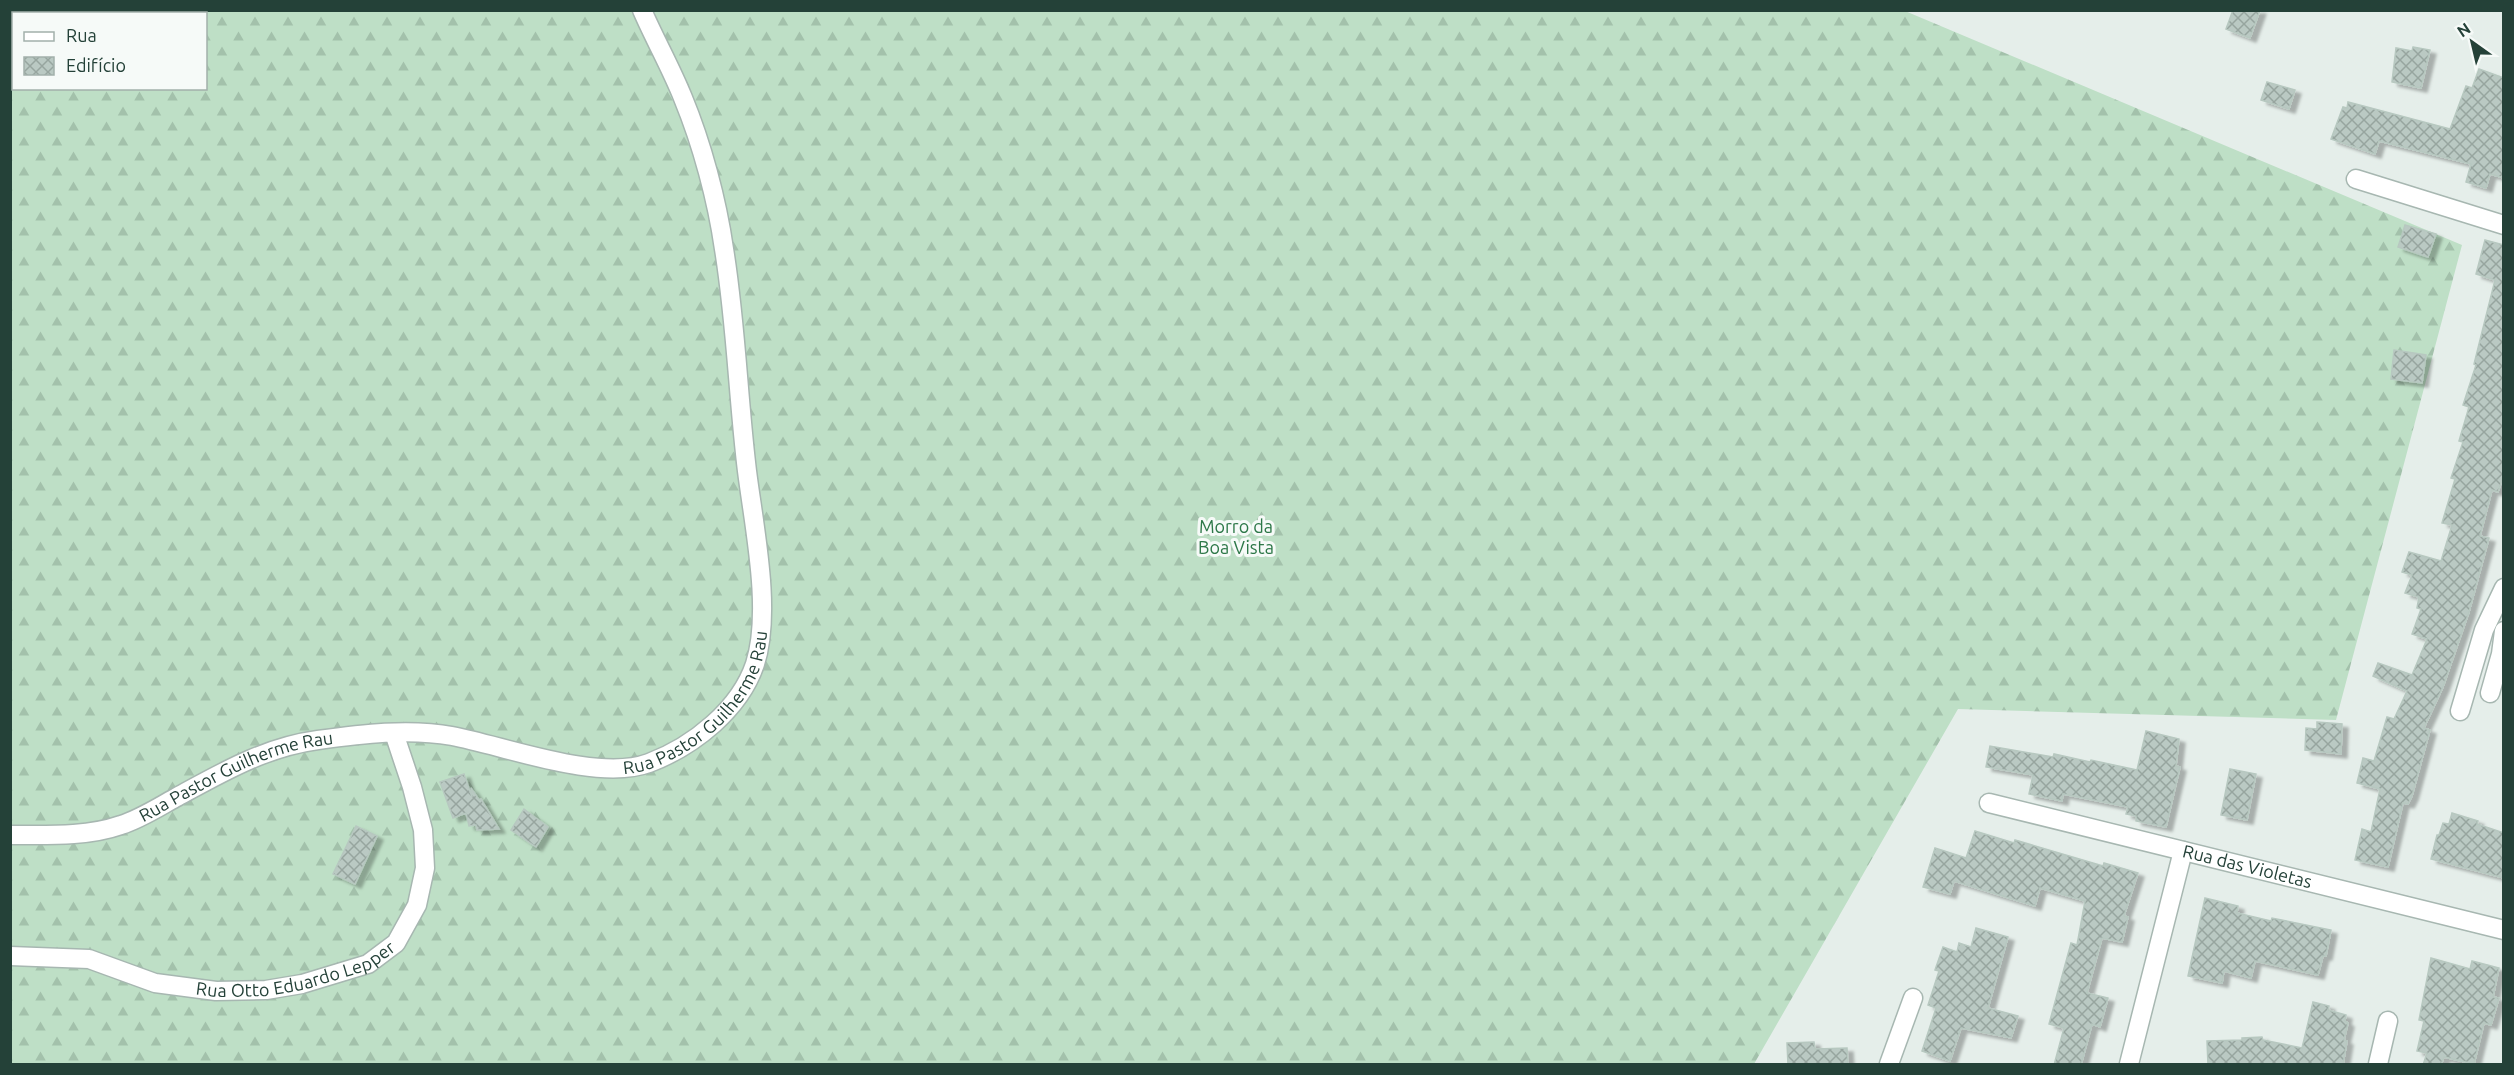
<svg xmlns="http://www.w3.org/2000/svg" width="2514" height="1075" font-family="Ubuntu,sans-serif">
<defs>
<pattern id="forest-firs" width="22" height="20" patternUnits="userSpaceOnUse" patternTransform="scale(1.5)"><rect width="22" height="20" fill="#bedfc6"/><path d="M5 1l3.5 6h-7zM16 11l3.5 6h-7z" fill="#a3c1ab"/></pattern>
<pattern id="building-cross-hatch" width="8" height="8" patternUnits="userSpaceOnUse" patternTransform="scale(1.5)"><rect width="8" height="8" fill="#bac9c3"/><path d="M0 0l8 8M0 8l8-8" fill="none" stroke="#97a59f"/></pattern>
<filter id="shadow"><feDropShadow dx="6" dy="4" stdDeviation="1.5" flood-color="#0004"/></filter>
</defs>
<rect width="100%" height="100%" fill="#e5eeea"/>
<path fill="url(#forest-firs)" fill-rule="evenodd" d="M10 11H1905L2462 245 2336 720 1958 709 1754 1064H11ZM14 14H206V88H14Z"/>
<path fill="url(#building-cross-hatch)" stroke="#b7c8c0" stroke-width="1.5" filter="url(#shadow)" d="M2233 10H2260L2250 38 2226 29Z
M2413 47 2430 50 2421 88 2392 82 2396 48 2412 51Z
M2479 69 2504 78V178L2490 174 2486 188 2466 182 2471 164 2379 141 2375 154 2331 139 2343 107 2347 108 2348 102 2450 129 2466 86 2472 88Z
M2267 82 2295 90 2289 109 2261 100Z
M2405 225 2436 234 2428 257 2398 247Z
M2485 240 2504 245V474L2498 492 2492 490 2480 536 2489 538 2469 612 2443 687 2424 728 2430 730 2412 796 2408 804 2403 803 2388 867 2355 860 2362 829 2371 832 2380 789 2357 783 2363 758 2374 761 2387 717 2394 719 2407 691 2373 676 2378 663 2412 675 2427 639 2412 634 2421 609 2417 608 2419 597 2405 593 2412 575 2402 572 2409 552 2441 561 2452 525 2442 523 2455 479 2451 478 2463 442 2459 441 2469 407 2463 405 2476 365 2474 364 2495 280 2476 274Z
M2394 350 2426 355 2422 383 2391 379Z
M2317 722 2342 724 2341 754 2305 750 2306 728 2317 729Z
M2146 731 2179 739 2176 766 2180 767 2166 827 2136 821V816L2126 814 2128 807 2063 794 2062 801 2029 794 2033 775 1986 767 1990 746 2053 757 2054 754 2090 762 2091 760 2137 770Z
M2230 769 2256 774 2247 820 2221 815Z
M464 774 472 797 471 788 479 800 481 799 499 829 477 830 476 825 469 826 466 813 453 818 440 782Z
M524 809 548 827 536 847 511 830Z
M2452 813 2478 821 2477 824 2504 833V878L2431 859 2437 835H2439L2443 823 2449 824Z
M356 826 377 836 355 884 333 874Z
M1975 831 2014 843 2015 840 2103 866 2104 863 2138 873 2124 916 2128 917 2122 942 2102 938 2087 993 2108 998 2100 1027 2092 1024 2081 1065H2054L2064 1028 2049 1024 2071 943 2077 945 2085 901 2040 888 2035 906 1954 881 1950 894 1923 887 1935 848 1966 858Z
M2205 898 2238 906 2237 913 2271 921 2272 918 2331 930 2326 956H2323L2318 975 2255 961 2251 978 2224 971 2222 983 2188 976Z
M1976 928 2008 937 1988 1008 2018 1016 2011 1038 1961 1028 1950 1061 1922 1051 1936 1008 1928 1005 1939 971 1935 970 1943 947 1957 952 1959 943 1971 947Z
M2431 958 2470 969 2472 961 2499 968 2493 997 2499 998 2491 1025 2484 1023 2474 1064 2444 1057 2441 1065H2423L2427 1053 2417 1051 2424 1021 2419 1020Z
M2313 1002 2329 1006 2328 1010 2346 1015 2345 1021 2348 1023 2344 1040 2347 1041 2343 1065H2208L2207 1041 2242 1040V1038L2262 1037 2263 1040 2302 1048Z
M1814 1042 1815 1049 1847 1048 1848 1065H1788L1787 1043Z"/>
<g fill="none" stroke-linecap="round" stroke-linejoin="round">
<g stroke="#a7b7b1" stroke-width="21">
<g id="street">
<path d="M2356 179 2504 225"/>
<path d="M2490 693 2501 654 2504 631"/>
<path d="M2460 711 2484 630 2504 588"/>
<path id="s1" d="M1989 803 2504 930"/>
<path id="s2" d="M10 835C47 835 87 837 121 825 140 819 157 808 175 798 221 773 265 747 318 740 361 734 409 728 452 736 505 746 598 782 649 763 694 746 740 709 755 664 772 611 754 527 747 471 738 397 736 322 724 249 717 200 702 144 683 98 671 68 655 40 642 10"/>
<path id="s3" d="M10 956 89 959 155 983 216 991 266 990 302 984 368 964 396 943 417 905 425 868 423 830 412 787 394 733"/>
<path d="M1889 1064 1913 998"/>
<path d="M2129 1064 2183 851"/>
<path d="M2378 1064 2388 1021"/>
</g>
</g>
<use href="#street" stroke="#fff" stroke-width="18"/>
</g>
<g text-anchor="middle" stroke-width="6" stroke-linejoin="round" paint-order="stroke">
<g font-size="18" fill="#2d7848" stroke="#f6faf8">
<text x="1236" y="533">Morro da<tspan x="1236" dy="21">Boa Vista</tspan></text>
</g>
<g font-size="18" fill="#244138" stroke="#f6faf8">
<text dy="6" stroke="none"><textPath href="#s2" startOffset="742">Rua Pastor Guilherme Rau</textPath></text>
<text dy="6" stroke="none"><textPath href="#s2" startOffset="238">Rua Pastor Guilherme Rau</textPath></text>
<text dy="6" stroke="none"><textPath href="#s1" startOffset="266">Rua das Violetas</textPath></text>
<text dy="6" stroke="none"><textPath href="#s3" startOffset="294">Rua Otto Eduardo Lepper</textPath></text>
</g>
</g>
<rect width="2514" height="1075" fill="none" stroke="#244138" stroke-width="24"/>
<rect x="12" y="12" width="195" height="78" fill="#f6faf8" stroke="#a2b0ab" stroke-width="1.5"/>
<rect x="24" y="32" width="30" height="9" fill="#ffffff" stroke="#a2b0ab" stroke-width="1.5"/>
<text x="66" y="42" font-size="18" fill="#244138">Rua</text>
<rect x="24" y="57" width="30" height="18" fill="url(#building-cross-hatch)" stroke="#a2b0ab" stroke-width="1.5"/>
<text x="66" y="72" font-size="18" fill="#244138">Edifício</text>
<g transform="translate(2472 42) rotate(326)" stroke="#f6faf8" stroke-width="4.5" paint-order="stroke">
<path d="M0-4.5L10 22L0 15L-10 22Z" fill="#244138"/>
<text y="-9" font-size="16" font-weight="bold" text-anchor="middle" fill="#244138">N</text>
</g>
</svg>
